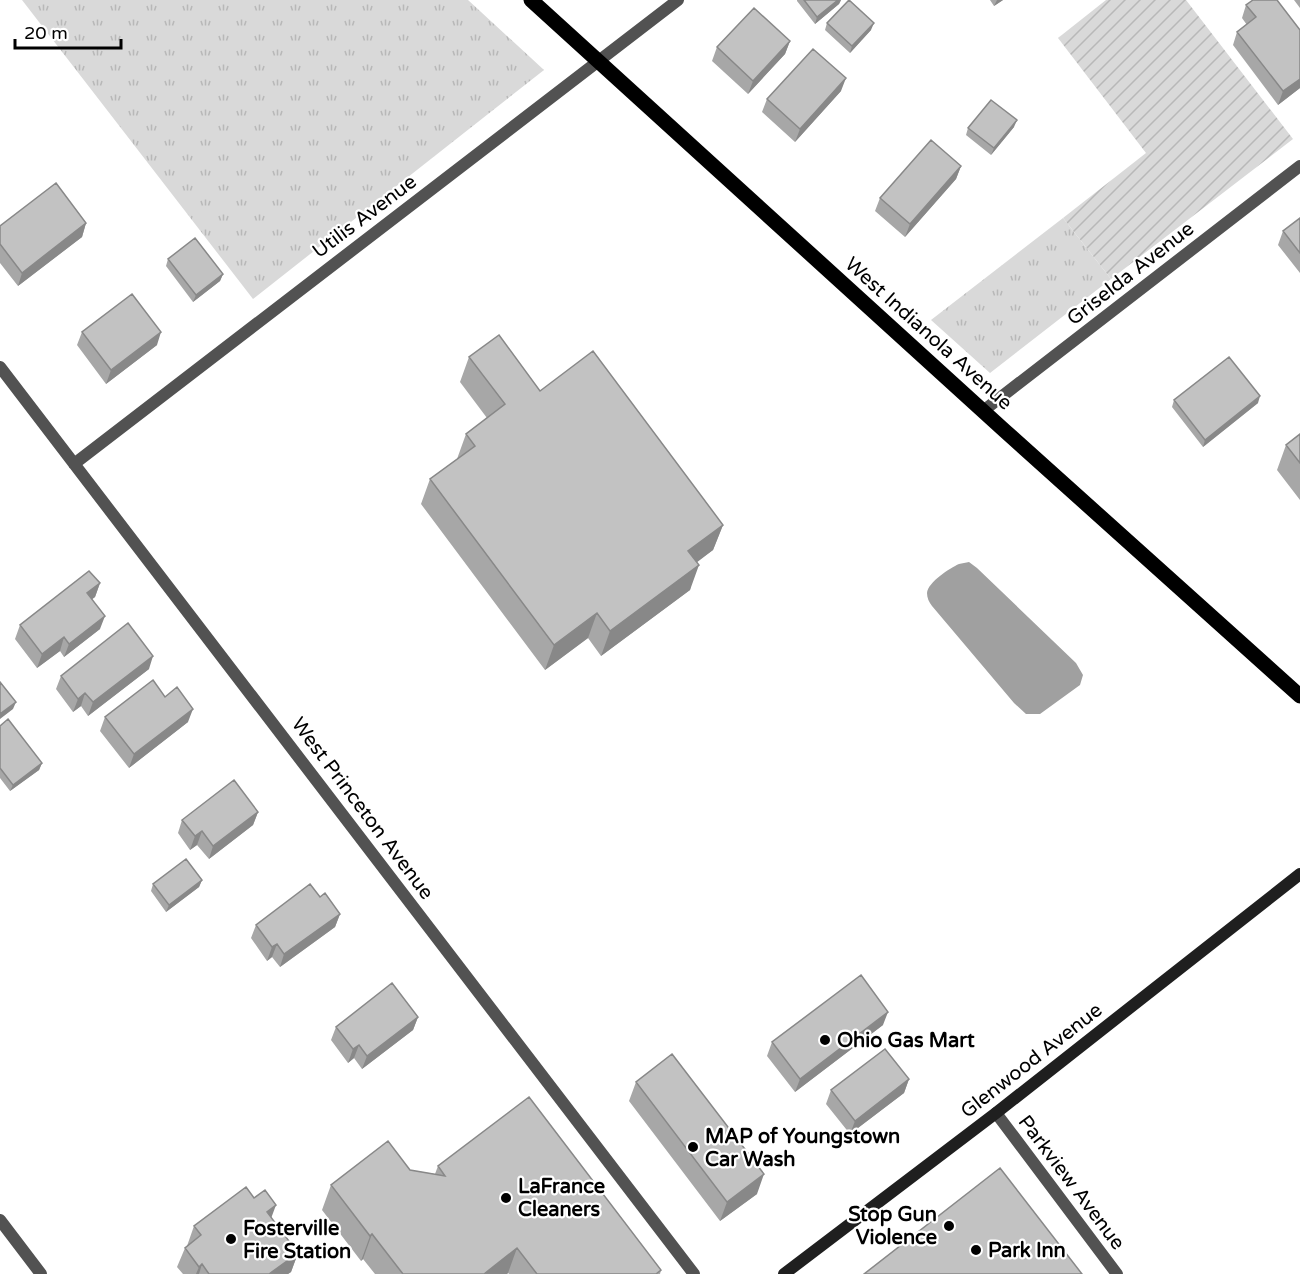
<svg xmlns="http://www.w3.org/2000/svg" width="1300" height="1274" font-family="'Varela Round',sans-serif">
<defs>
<pattern id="grass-tufts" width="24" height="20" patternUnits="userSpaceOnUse" patternTransform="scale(1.5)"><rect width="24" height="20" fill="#d9d9d9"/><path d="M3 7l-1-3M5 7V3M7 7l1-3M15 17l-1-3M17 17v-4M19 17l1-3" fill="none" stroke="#b8b8b8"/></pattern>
<pattern id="garden-furrows" width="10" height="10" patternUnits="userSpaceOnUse" patternTransform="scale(1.5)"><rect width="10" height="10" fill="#d9d9d9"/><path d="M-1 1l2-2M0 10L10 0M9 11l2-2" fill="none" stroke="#b8b8b8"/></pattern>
</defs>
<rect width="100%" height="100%" fill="#fff"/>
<path fill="url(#grass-tufts)" d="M22 0H468L544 70 253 299Z
M1063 218 1111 279 990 373 931 320Z"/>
<path fill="url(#garden-furrows)" d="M1106 0H1186L1293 139 1111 279 1063 218 1146 153 1058 38Z"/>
<path fill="#a0a0a0" d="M969 562 977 568 1076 663 1083 675 1080 685 1040 714H1026L1014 703 932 606C929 602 927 598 927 593 928 582 950 568 959 564 962 563 966 563 969 562Z"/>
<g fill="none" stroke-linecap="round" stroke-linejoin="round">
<path stroke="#525252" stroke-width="12" d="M0 367 694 1274
M983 411 1300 166
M74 464 678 0
M996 1113 1117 1274
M0 1220 41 1274"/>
<path stroke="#1f1f1f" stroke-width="12" d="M784 1274 996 1113 1300 874"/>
<path stroke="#000" stroke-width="15" d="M531 0 1005 431 1300 696"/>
</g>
<path fill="#a7a7a7" d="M797 0H841L839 4 815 24 797 1Z
M990 0H1003L994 6Z
M1294 0H1300V8Z
M1246 5 1300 30V88L1278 105 1233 45 1237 32 1247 25 1242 18Z
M827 23 871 30 850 53 825 30Z
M790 41 785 54 748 94 712 61 717 47Z
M841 91 795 142 762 112 767 99Z
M1014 127 991 155 966 135 968 128Z
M961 166 956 179 905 237 875 211 880 198Z
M1300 218V273L1278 245 1283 231Z
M86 223 82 237 18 286 0 263V226Z
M168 259 223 274 220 281 193 302 166 266Z
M82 332 157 345 106 384 77 345Z
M469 357 540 391 723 525 713 550 696 562 690 590 601 656 588 638 545 670 421 504 430 479 457 459 466 434 487 418 460 382Z
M1174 400 1258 403 1203 447 1172 407Z
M1300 434V500L1277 470 1286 445Z
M100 583 95 597 92 599 100 629 64 657 60 651 37 668 15 639 20 625Z
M149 669 88 716 81 706 73 712 56 689 61 676Z
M165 697 188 722 129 768 100 731 105 717Z
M0 726 42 763 39 770 10 791 0 778Z
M258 812 253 825 209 859 197 845 190 850 178 833 182 820Z
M202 880 199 887 166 912 151 891 153 884Z
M320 897 340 914 335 927 280 967 272 957 267 961 251 938 256 925Z
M418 1017 413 1030 362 1069 354 1058 348 1063 331 1040 336 1027Z
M883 1025 795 1092 767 1056 772 1042Z
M909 1079 904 1093 850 1134 826 1104 831 1090Z
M636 1082 757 1194 720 1221 629 1101Z
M438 1166 661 1270 660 1274H509L508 1273 507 1274H375L363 1259 361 1261 322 1210 331 1185 410 1170 435 1174Z
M254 1198 271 1218 298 1253 291 1272 288 1274H183L177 1267 185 1248 187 1246 194 1226Z"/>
<path fill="#888" d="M838 0H841L839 4 815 24 817 17Z
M997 0H1003L994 6Z
M874 23 871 30 850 53 852 46Z
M790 41 785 54 748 94 753 81Z
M846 78 841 91 795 142 800 129Z
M1300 79V88L1278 105 1283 91Z
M1017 120 1014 127 991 155 994 148Z
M961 166 956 179 905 237 910 224Z
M86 223 82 237 18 286 22 273Z
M223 274 220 281 193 302 196 295Z
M161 332 157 345 106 384 111 370Z
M1260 396 1258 403 1203 447 1205 440Z
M723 525 713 550 679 576 688 551Z
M699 565 690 590 601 656 610 631Z
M100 583 95 597 82 607 87 593Z
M597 613 588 638 545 670 554 645Z
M105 616 100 629 64 657 69 644Z
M64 637 60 651 37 668 42 654Z
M153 656 149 669 88 716 93 702Z
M85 693 81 706 73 712 78 699Z
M16 702 13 709 0 719V714Z
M193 709 188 722 129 768 134 754Z
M42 763 39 770 10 791 13 785Z
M258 812 253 825 209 859 213 846Z
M202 831 197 845 190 850 195 836Z
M202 880 199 887 166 912 169 905Z
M340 914 335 927 280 967 284 954Z
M277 944 272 957 267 961 272 947Z
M888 1012 883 1025 795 1092 800 1079Z
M418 1017 413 1030 362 1069 367 1056Z
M359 1045 354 1058 348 1063 353 1049Z
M909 1079 904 1093 850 1134 855 1121Z
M764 1174 757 1194 720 1221 727 1202Z
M276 1205 269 1224 267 1212Z
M372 1234 363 1259 361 1261 370 1236Z
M517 1248 508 1273 507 1274H484Z
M298 1253 291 1272 288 1274H269Z
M202 1264 199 1274H196L199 1267Z"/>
<path fill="#c2c2c2" stroke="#888" stroke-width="1.5" d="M804 0H838L817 17Z
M849 0 874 23 852 46 827 23Z
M1253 0H1277L1300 30V79L1283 91 1237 32 1256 17 1246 5Z
M754 8 790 41 753 81 717 47Z
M813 49 846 78 800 129 767 99Z
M991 100 1017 120 994 148 968 128Z
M931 140 961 166 910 224 880 198Z
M56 183 86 223 22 273 0 244V226Z
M1300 218V253L1283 231Z
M195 238 223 274 196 295 168 259Z
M132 294 161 332 111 370 82 332Z
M499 335 540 391 593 351 723 525 688 551 699 565 610 631 597 613 554 645 430 479 475 446 466 434 505 404 469 357Z
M1229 357 1260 396 1205 440 1174 400Z
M1300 434V463L1286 445Z
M89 571 100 583 87 593 105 616 69 644 64 637 42 654 20 625Z
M128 623 153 656 93 702 85 693 78 699 61 676Z
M153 680 165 697 177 687 193 709 134 754 105 717Z
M0 682 16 702 0 714Z
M8 719 42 763 13 785 0 768V726Z
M234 780 258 812 213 846 202 831 195 836 182 820Z
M186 859 202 880 169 905 153 884Z
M310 884 320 897 325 893 340 914 284 954 277 944 272 947 256 925Z
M861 975 888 1012 800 1079 772 1042Z
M392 983 418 1017 367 1056 359 1045 353 1049 336 1027Z
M885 1049 909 1079 855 1121 831 1090Z
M672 1054 764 1174 727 1202 636 1082Z
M529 1097 661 1270 656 1274H537L517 1248 484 1274H403L372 1234 370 1236 331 1185 388 1141 410 1170 445 1176 438 1166Z
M1000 1168 1082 1274H864Z
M246 1187 254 1198 265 1190 276 1205 267 1212 298 1253 269 1274H209L202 1264 199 1267 185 1248 201 1235 194 1226Z"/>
<g fill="#000" stroke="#fff" stroke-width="2">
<circle cx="825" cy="1040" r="6"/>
<circle cx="693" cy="1147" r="6"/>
<circle cx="506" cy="1198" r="6"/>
<circle cx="949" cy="1226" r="6"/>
<circle cx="231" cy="1239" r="6"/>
<circle cx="976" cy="1250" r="6"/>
</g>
<g text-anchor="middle" stroke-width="4.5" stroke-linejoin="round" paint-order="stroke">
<g font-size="20" fill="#000" stroke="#fff">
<text transform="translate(364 216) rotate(-37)" y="7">Utilis Avenue</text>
<text transform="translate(1130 273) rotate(-38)" y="7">Griselda Avenue</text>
<text transform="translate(929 333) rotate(42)" y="7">West Indianola Avenue</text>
<text transform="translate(363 808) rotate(53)" y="7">West Princeton Avenue</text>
<text transform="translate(1031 1060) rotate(-38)" y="7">Glenwood Avenue</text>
<text transform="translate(1072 1182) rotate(53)" y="7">Parkview Avenue</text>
</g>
<g font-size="20" font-weight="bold" fill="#000" stroke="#fff" text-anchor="start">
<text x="837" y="1047">Ohio Gas Mart</text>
<text x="705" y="1143">MAP of Youngstown<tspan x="705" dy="23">Car Wash</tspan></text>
<text x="518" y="1193">LaFrance<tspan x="518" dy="23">Cleaners</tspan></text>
<text x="937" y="1221" text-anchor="end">Stop Gun<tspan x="937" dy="23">Violence</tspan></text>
<text x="243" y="1235">Fosterville<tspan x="243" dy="23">Fire Station</tspan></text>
<text x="988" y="1257">Park Inn</text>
</g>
</g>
<path d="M15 39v9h106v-9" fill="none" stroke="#000000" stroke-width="3"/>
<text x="24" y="39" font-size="18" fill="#000000" stroke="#ffffff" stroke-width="4.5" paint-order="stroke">20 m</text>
</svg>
